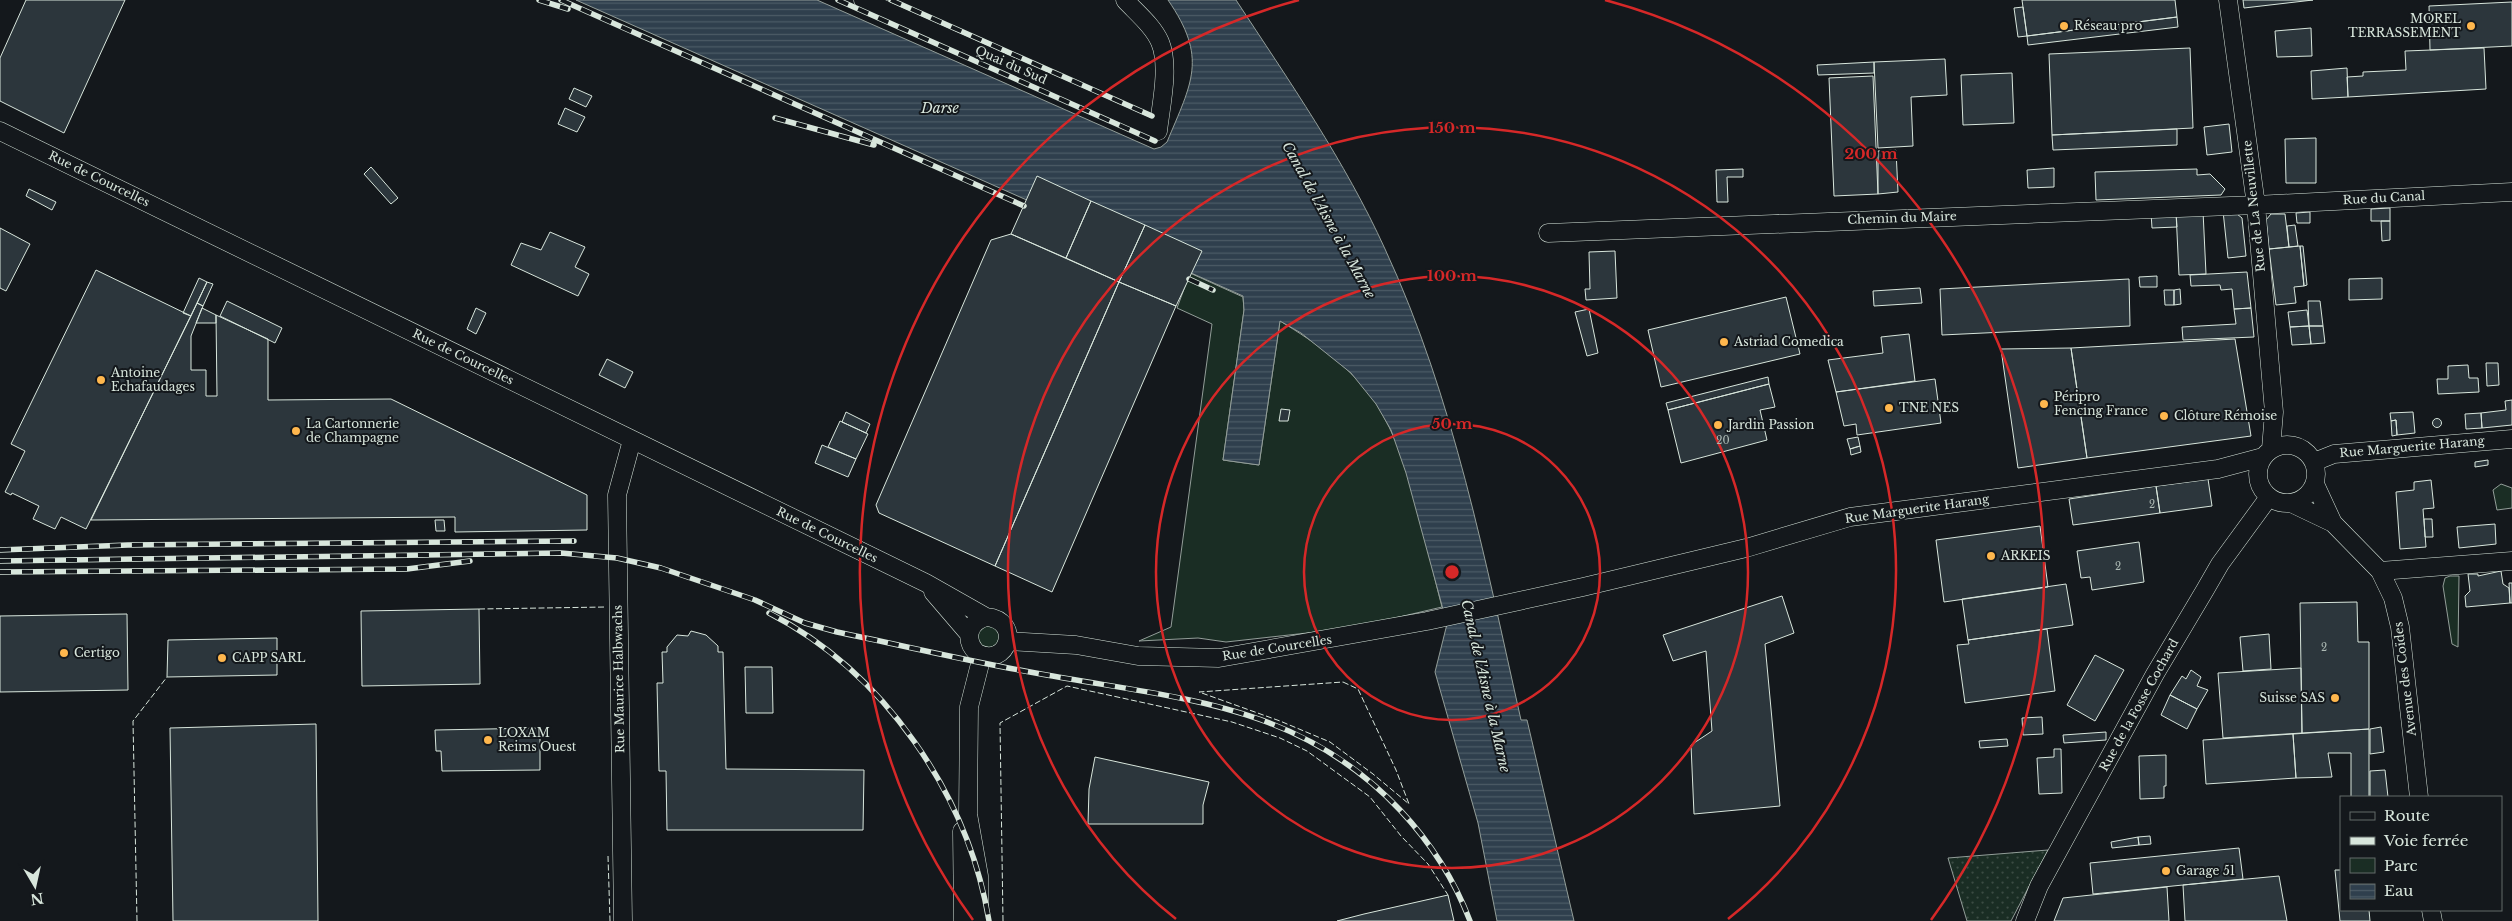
<svg xmlns="http://www.w3.org/2000/svg" width="2512" height="921" font-family="'Libre Baskerville',serif">
<defs>
<pattern id="garden-dots" width="8" height="8" patternUnits="userSpaceOnUse" patternTransform="scale(1.25)"><rect width="8" height="8" fill="#1a2d24"/><path d="M2 2h.1M6 6h.1" fill="none" stroke="#3b4b43" stroke-width="1.8" stroke-linecap="round"/></pattern>
<pattern id="water-rules" width="6" height="5" patternUnits="userSpaceOnUse" patternTransform="scale(1.25)"><rect width="6" height="5" fill="#2f3f4d"/><path d="M0 2.5h6" fill="none" stroke="#4c5b66"/></pattern>
</defs>
<rect width="100%" height="100%" fill="#14181c"/>
<path fill="#1a2d24" stroke="#939e99" d="M1190 273 1243 297 1244 310 1223 460 1259 465 1280 321C1315 342 1355 370 1377 405 1412 461 1425 543 1442 607L1352 628 1226 642 1198 638 1139 641 1171 627 1212 324 1177 308Z
M2501 484 2512 488V508L2497 510 2493 490Z
M2450 576H2459L2458 647 2452 644 2443 586 2445 578Z
M989 621 1004 640 983 652 973 631Z"/>
<path fill="url(#garden-dots)" stroke="#939e99" d="M2048 850 2011 921H1967L1948 858Z"/>
<path fill="url(#water-rules)" stroke="#939e99" d="M576 0H817L1154 149 1161 147 1167 142C1192 82 1208 58 1168 0H1236C1289 81 1345 161 1385 249 1454 398 1485 560 1521 720H1527L1574 921H1497L1478 823 1435 672 1447 624 1406 473 1391 430 1376 404 1351 373 1301 333 1280 321 1259 465 1223 460 1244 310 1243 296Z"/>
<path fill="#2c363c" stroke="#d8e6dc" d="M26 0H125L64 133 0 101V58Z
M2022 0H2175L2177 17 2027 36Z
M2243 0H2313L2244 8Z
M2512 2V46L2430 50 2429 6Z
M2023 7 2027 36 2018 37 2014 8Z
M2177 17 2178 27 2028 45 2027 36Z
M2311 28 2312 56 2277 57 2275 31Z
M2190 48 2193 128 2052 135 2049 54Z
M2484 48 2486 89 2348 97 2347 77 2363 76V72L2406 70 2405 51Z
M1945 59 1947 95 1911 97 1913 146 1878 148 1874 62Z
M1874 62V73L1818 75 1817 65Z
M2347 68 2348 97 2312 99 2311 71Z
M2012 73 2014 123 1963 125 1961 75Z
M1873 76 1878 194 1834 196 1829 78Z
M574 88 592 96 586 107 569 99Z
M565 108 585 117 577 132 558 124Z
M2229 124 2232 152 2207 155 2204 127Z
M2177 129V145L2053 150 2052 135Z
M2316 138V183H2286L2285 139Z
M1896 150 1898 192 1878 194V151Z
M371 167 398 198 391 204 364 174Z
M2054 168V187L2028 188 2027 170Z
M1743 169V177H1727L1728 202H1717L1716 170Z
M2197 169V175L2210 174 2225 189 2221 195 2096 200 2095 172Z
M1037 176 1091 201 1066 258 1011 234Z
M29 189 56 202 52 210 26 196Z
M1091 201 1145 225 1119 282 1066 258Z
M2390 208V221H2371V209Z
M2232 210 2242 218 2246 256 2228 258 2223 211Z
M2203 211 2206 274 2179 275 2176 212Z
M2176 212 2177 227 2152 228 2151 213Z
M2310 212V223H2297L2296 213Z
M2271 214H2285L2289 247 2269 249 2266 220Z
M2381 221H2390V240L2382 241Z
M1145 225 1202 251 1176 306 1119 282Z
M2295 225 2298 246 2289 247 2287 226Z
M0 228 30 244 6 291 0 288Z
M550 232 585 247 575 267 589 274 578 296 511 265 521 243 541 250Z
M1011 234 1119 282 995 566 879 513 876 505 991 240Z
M2300 246 2304 286 2294 287 2296 303 2276 305 2269 249Z
M2300 246H2303L2307 285 2304 286Z
M1615 251 1617 298 1586 300 1585 289H1590L1589 252Z
M96 270 191 316 86 529 61 517 55 529 33 519 39 506 12 493 11 495 5 492 25 451 11 444Z
M2247 272 2251 308 2234 309 2232 289 2221 290 2220 285 2191 286 2190 275Z
M2157 276V287H2140L2139 277Z
M199 278 207 282 191 316 183 313Z
M2382 278V299L2349 300V279Z
M2129 279 2130 326 1942 335 1940 289Z
M207 282 213 284 203 306 197 303Z
M1119 282 1176 306 1052 592 995 566Z
M1920 288 1922 303 1874 306 1873 291Z
M2180 289 2181 304 2174 305V290Z
M2164 290H2174V305H2165Z
M1786 297 1800 354 1661 387 1648 330Z
M227 301 282 328 275 343 220 316Z
M2308 301H2320L2323 326H2309Z
M197 303 203 306 191 336V370H206V396H217L216 315 268 339V400L391 399 587 495V530L455 532V517L91 520Z
M202 308 216 315V323H196Z
M476 308 486 313 476 334 467 329Z
M2251 308 2254 337 2183 340 2182 327 2236 324 2234 309Z
M1589 309 1598 353 1587 356 1575 312Z
M2307 310 2309 326 2290 327 2288 312Z
M2309 326H2323L2325 343 2311 344Z
M2309 326 2311 344 2292 345 2290 327Z
M1909 334 1915 381 1836 392 1828 360 1883 353 1881 337Z
M2235 339 2251 436 2087 458 2071 348Z
M2071 348 2087 458 2018 468 2001 349Z
M607 359 633 372 625 388 599 375Z
M2486 363H2498L2499 385 2487 386Z
M2468 365 2469 378H2478L2479 392 2438 394 2437 379H2448V366Z
M1768 377 1769 384 1668 410 1666 403Z
M1935 379 1941 423 1857 435 1856 424 1844 426 1836 392Z
M1769 384 1775 407 1760 410 1767 440 1681 463 1668 410Z
M2512 400V425L2482 428 2481 413 2506 410 2505 401Z
M1281 409 1290 410 1288 421H1279Z
M846 412 870 424 866 433 842 422Z
M2413 412 2415 433 2397 435 2396 420 2391 421 2390 413Z
M2481 413 2482 428 2466 429 2465 414Z
M2432.5 423a4.5 4.5 0 1 1 9 0a4.5 4.5 0 1 1-9 0Z
M2396 420 2397 435 2392 436 2391 421Z
M840 421 868 434 856 459 828 447Z
M1858 437 1860 446 1850 449 1847 439Z
M822 445 856 459 848 477 815 463Z
M1860 446 1861 452 1851 455 1850 449Z
M2488 460V465L2475 467V462Z
M2208 479 2212 506 2160 513 2156 486Z
M2431 480 2434 508 2423 509 2426 547 2400 549 2396 492 2414 490V482Z
M2156 486 2160 513 2073 525 2069 499Z
M2424 519H2432L2433 537H2425Z
M435 520H444L445 531H436Z
M2495 524 2496 544 2459 548 2457 527Z
M2040 526 2048 587 1944 602 1936 540Z
M2139 542 2144 582 2092 590 2090 577 2081 578 2077 551Z
M2501 571 2503 584 2509 588 2510 603 2466 607 2465 596 2470 591 2468 574H2478V576Z
M2509 583H2512V603H2510Z
M2066 584 2073 625 1968 640 1962 599Z
M1782 596 1794 633 1765 644 1780 806 1694 814 1691 745 1712 731 1706 651 1673 661 1663 635Z
M2357 602 2358 642H2369V729L2302 733 2300 603Z
M479 609 480 684 362 686 361 611Z
M127 614 128 690 0 692V616Z
M2047 629 2055 691 1965 703 1957 645 1969 644 1968 640Z
M691 631 706 635 718 646V652H723L726 769 864 770 863 830H667L666 771H659L657 683H663L662 652H667V647L677 635 688 636Z
M2269 634 2271 669 2243 671 2240 637Z
M277 638V675L167 677 168 640Z
M2095 655 2124 670 2095 721 2067 705Z
M745 667H772L773 713H746Z
M2301 668 2302 733 2223 738 2218 673Z
M2191 670 2201 677 2197 686 2208 690 2197 709 2170 695 2182 676 2186 679Z
M2170 695 2197 709 2187 729 2161 715Z
M2042 717 2043 734 2023 735 2022 718Z
M316 724 318 921H173L170 728Z
M2381 727 2384 752 2370 754V729Z
M540 728V770L442 771 441 751H436L435 730Z
M2369 729V797H2351V753H2328L2332 777 2296 778 2293 734Z
M2106 732V740L2064 743 2063 735Z
M2293 734 2296 778 2206 784 2203 740Z
M2007 739 2008 746 1980 748 1979 741Z
M2054 749H2061L2062 793 2039 794 2037 758 2054 757Z
M2166 755V786H2164V798L2140 799 2139 756Z
M1095 757 1209 782 1203 805V824H1088L1089 789Z
M2385 770 2388 797H2370V771Z
M2150 836 2151 844 2139 845 2138 837Z
M2138 837 2139 845 2112 848 2111 842Z
M2239 848 2243 879 2093 894 2090 863Z
M2335 870H2341V910H2369L2370 921H2340Z
M2279 876 2287 921H2185L2183 885Z
M2167 887 2169 921H2054L2063 898Z
M1448 895 1454 921H1337L1364 914Z"/>
<g fill="none" stroke-linecap="round" stroke-linejoin="round">
<g stroke="#d8e6dc" stroke-width="19">
<path id="minor" d="M863 0 1158 131C1161 105 1170 66 1160 42 1153 26 1137 13 1125 0
M2228 0 2256 205 2274 412 2271 449
M0 131 926 583 986 617C1023 620 1008 669 977 653 964 640 968 622 986 617
M1548 233 2256 205 2512 192
M2258 474a29 29 0 1 1 58 0a29 29 0 1 1-58 0Z
M2314 462 2334 454 2512 439
M2315 484 2333 523
M2291 503 2333 523 2380 571 2393 598 2400 627 2419 797
M2380 571 2512 561
M933 592 969 634
M1008 641 1076 645 1138 656 1219 658 1427 621 1583 587 1746 548 1850 517 2218 469 2263 457
M962 831 963 921
M2431 910 2433 921
M623 921 617 495 632 440
M979 921V876L968 814 969 707 982 656
M2025 921 2039 886 2155 674 2205 590 2220 564 2269 497"/>
</g>
<use href="#minor" stroke="#14181c" stroke-width="18"/>
<g stroke="#d8e6dc" stroke-width="5.5">
<path id="rail" d="M539 0 568 9
M561 0 1024 206
M838 0 1155 141
M891 0 1152 116
M775 118 874 145
M1189 279 1213 290
M0 550 128 545 574 541
M0 561 561 553 617 558 661 568 755 600 805 623 837 632C905 646 972 662 1041 674 1177 699 1298 702 1400 810 1431 843 1454 879 1470 921
M0 572 407 569 470 561
M769 613C884 672 968 794 989 921"/>
</g>
<use href="#rail" stroke="#14181c" stroke-width="4" stroke-dasharray="11" stroke-linecap="butt"/>
<path stroke="#d8e6dc" stroke-width="1" stroke-dasharray="6 2.5" stroke-linecap="butt" d="M479 609 606 607
M1343 682 1358 689 1396 770 1409 804 1373 774 1330 742 1280 721 1199 692Z
M608 856 610 921
M137 921 133 721 167 677
M1003 921 1000 723 1067 686 1232 722 1280 738 1307 751 1370 797 1401 836 1428 864 1448 895"/>
</g>
<g fill="none" stroke="#d62828" stroke-width="2.5">
<circle cx="1452" cy="572" r="148"/>
<circle cx="1452" cy="572" r="296"/>
<path d="M1176 919A444 444 0 1 1 1728 919"/>
<path d="M973 920A592 592 0 0 1 1299 0M1605 0A592 592 0 0 1 1931 920"/>
</g>
<g fill="#ffb74d" stroke="#14181c" stroke-width="2">
<circle cx="2064" cy="26" r="5"/>
<circle cx="2471" cy="26" r="5"/>
<circle cx="1724" cy="342" r="5"/>
<circle cx="101" cy="380" r="5"/>
<circle cx="2044" cy="404" r="5"/>
<circle cx="1889" cy="408" r="5"/>
<circle cx="2164" cy="416" r="5"/>
<circle cx="1718" cy="425" r="5"/>
<circle cx="296" cy="431" r="5"/>
<circle cx="1991" cy="556" r="5"/>
<circle cx="64" cy="653" r="5"/>
<circle cx="222" cy="658" r="5"/>
<circle cx="2335" cy="698" r="5"/>
<circle cx="488" cy="740" r="5"/>
<circle cx="2166" cy="871" r="5"/>
</g>
<g text-anchor="middle" stroke-width="4" stroke-linejoin="round" paint-order="stroke">
<g font-size="10" fill="#adbab4">
<text x="1723" y="444">20</text>
<text x="2152" y="508">2</text>
<text x="2118" y="570">2</text>
<text x="2324" y="651">2</text>
</g>
<g font-size="12" fill="#d8e6dc" stroke="#14181c" text-anchor="start">
<text x="2461" y="23" text-anchor="end">MOREL<tspan x="2461" dy="14">TERRASSEMENT</tspan></text>
<text x="2074" y="30">Réseau pro</text>
<text x="1734" y="346">Astriad Comedica</text>
<text x="111" y="377">Antoine<tspan x="111" dy="14">Echafaudages</tspan></text>
<text x="2054" y="401">Péripro<tspan x="2054" dy="14">Fencing France</tspan></text>
<text x="1899" y="412">TNE NES</text>
<text x="2174" y="420">Clôture Rémoise</text>
<text x="306" y="428">La Cartonnerie<tspan x="306" dy="14">de Champagne</tspan></text>
<text x="1728" y="429">Jardin Passion</text>
<text x="2001" y="560">ARKEIS</text>
<text x="74" y="657">Certigo</text>
<text x="232" y="662">CAPP SARL</text>
<text x="2325" y="702" text-anchor="end">Suisse SAS</text>
<text x="498" y="737">LOXAM<tspan x="498" dy="14">Reims Ouest</tspan></text>
<text x="2176" y="875">Garage 51</text>
</g>
<g font-size="12" fill="#d8e6dc" stroke="#14181c">
<text transform="translate(1011 65) rotate(24)" y="4">Quai du Sud</text>
<text transform="translate(99 179) rotate(26)" y="4">Rue de Courcelles</text>
<text transform="translate(2384 198) rotate(-3)" y="4">Rue du Canal</text>
<text transform="translate(2254 206) rotate(-96)" y="4">Rue de La Neuvillette</text>
<text transform="translate(1902 218) rotate(-2)" y="4">Chemin du Maire</text>
<text transform="translate(463 357) rotate(26)" y="4">Rue de Courcelles</text>
<text transform="translate(2412 447) rotate(-5)" y="4">Rue Marguerite Harang</text>
<text transform="translate(1917 509) rotate(-8)" y="4">Rue Marguerite Harang</text>
<text transform="translate(827 535) rotate(26)" y="4">Rue de Courcelles</text>
<text transform="translate(1277 648) rotate(-9)" y="4">Rue de Courcelles</text>
<text transform="translate(619 679) rotate(-91)" y="4">Rue Maurice Halbwachs</text>
<text transform="translate(2405 679) rotate(-97)" y="4">Avenue des Coïdes</text>
<text transform="translate(2139 705) rotate(-61)" y="4">Rue de la Fosse Cochard</text>
</g>
<g font-size="14" font-style="italic" fill="#d8e6dc" stroke="#14181c">
<text x="940" y="113">Darse</text>
<text transform="translate(1329 220) rotate(61)" y="5">Canal de l'Aisne à la Marne</text>
<text transform="translate(1486 686) rotate(77)" y="5">Canal de l'Aisne à la Marne</text>
</g>
</g>
<circle cx="1452" cy="572" r="8" fill="#d62828" stroke="#14181c" stroke-width="2.5"/>
<g font-size="15" text-anchor="middle" font-weight="bold" fill="#d62828" stroke="#14181c" stroke-width="4" stroke-linejoin="round" paint-order="stroke">
<text x="1452" y="133">150 m</text>
<text x="1871" y="159">200 m</text>
<text x="1452" y="281">100 m</text>
<text x="1452" y="429">50 m</text>
</g>
<rect x="2340" y="796" width="162" height="115" fill="#14181c" stroke="#626a69"/>
<rect x="2350" y="812" width="25" height="8" fill="#14181c" stroke="#626a69"/>
<text x="2384" y="821" font-size="15" fill="#d8e6dc">Route</text>
<rect x="2350" y="837" width="25" height="8" fill="#d8e6dc" stroke="#626a69"/>
<text x="2384" y="846" font-size="15" fill="#d8e6dc">Voie ferrée</text>
<rect x="2350" y="858" width="25" height="15" fill="#1a2d24" stroke="#626a69"/>
<text x="2384" y="871" font-size="15" fill="#d8e6dc">Parc</text>
<rect x="2350" y="884" width="25" height="15" fill="url(#water-rules)" stroke="#626a69"/>
<text x="2384" y="896" font-size="15" fill="#d8e6dc">Eau</text>
<g transform="translate(35 886) rotate(171)" stroke="#14181c" stroke-width="4" paint-order="stroke">
<path d="M0-4L9 19L0 12L-9 19Z" fill="#d8e6dc"/>
<text y="-8" font-size="14" font-weight="bold" text-anchor="middle" fill="#d8e6dc">N</text>
</g>
</svg>
